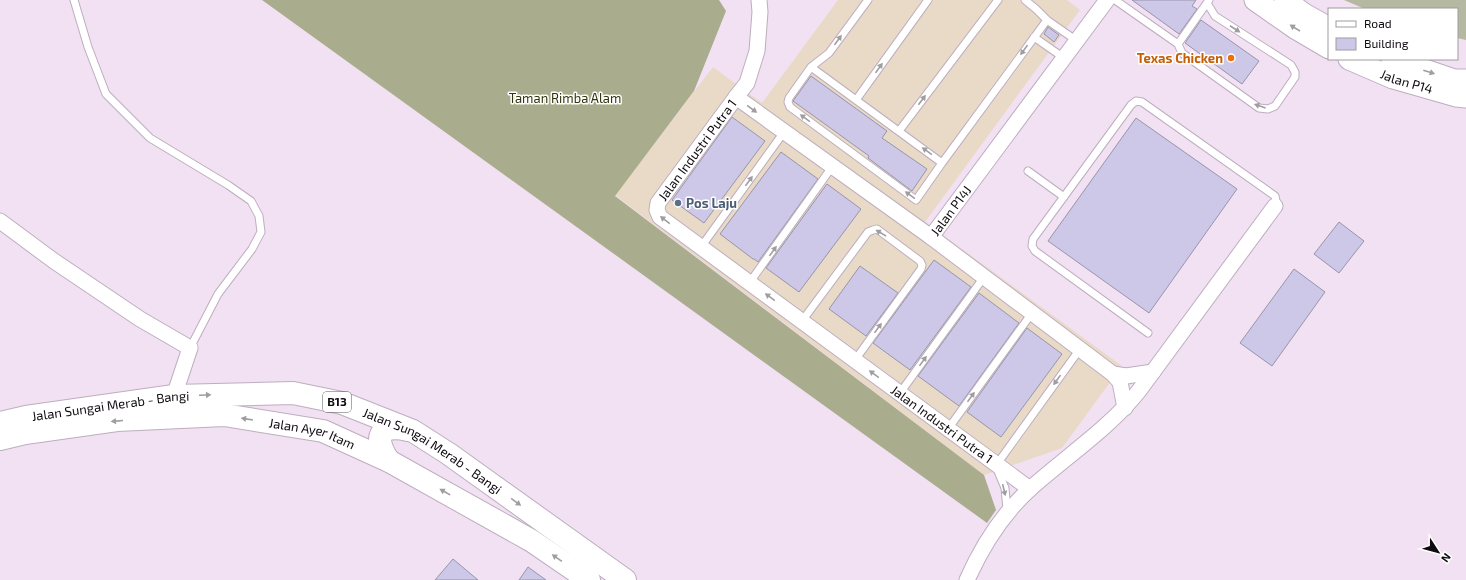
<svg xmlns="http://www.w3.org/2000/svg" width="1466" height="580" font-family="'Exo 2',sans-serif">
<rect width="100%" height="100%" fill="#f1e1f2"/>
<path fill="#e9dac8" d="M838 0H1067L1080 10 925 222 1122 366 1062 448 984 475 615 195 713 67 762 103Z"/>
<path fill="#b5b9a1" d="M1344 0H1466V40L1457 38V9H1365Z"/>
<path fill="#a9ad8d" d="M262 0H719L726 11 694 91 615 196 984 475 996 510 987 523Z"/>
<path fill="#cdc7e8" stroke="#9895a9" d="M1132 0H1196L1192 6 1197 9 1179 34Z
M1201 20 1259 61 1242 84 1185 43Z
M1048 27 1059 35 1054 42 1044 34Z
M811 76 887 131 882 138 927 169 912 191 868 158 869 156 793 101Z
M732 117 765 141 704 223 672 200Z
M1136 118 1237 189 1149 313 1048 241Z
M781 152 818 179 758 262 754 259H753L720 234Z
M827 184 861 209 799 292 766 268Z
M1339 222 1364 241 1339 273 1314 254Z
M934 260 971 287 910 370 873 343Z
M860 266 898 293 866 336 829 309Z
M1294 269 1325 292 1272 366 1240 343Z
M979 293 1019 323 959 406 918 376Z
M1027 328 1062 354 1001 437 967 412Z
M453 559 478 580H435Z
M528 567 546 580H519Z"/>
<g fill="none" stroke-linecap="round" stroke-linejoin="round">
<g stroke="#bdaebf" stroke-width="9">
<path id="service" d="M74 0 88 47 106 94 150 138 228 185 251 201 259 216 261 232 252 249 218 294 190 348
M868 0 829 53 811 67 789 98 788 102 790 107 916 200 942 163
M1115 0 1178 44
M1207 3 1215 16 1291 65 1295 72V77L1275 106 1268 109 1259 108 1182 53 1178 44 1209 0
M1047 20 1077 41
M1034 37 1064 58
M811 67 942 163 1047 20 1036 9 1025 0
M856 100 928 0
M899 131 998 0
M1028 171 1064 197
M701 247 784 132
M750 282 832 167
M802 321 868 232 873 230 877 229 920 261 922 265 921 269 855 360
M1148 333 1035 251 1032 246 1033 239 1131 105 1136 101 1142 102 1275 196 1276 201 1275 206
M900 393 984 277
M948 429 1032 313
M1007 510 1005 488 997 469V464L1080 349"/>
</g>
<g stroke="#bdaebf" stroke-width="17">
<g id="minor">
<path d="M736 97 747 83 757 51 760 12 759 0"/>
<path d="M0 221 54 261 140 319 190 348 174 396"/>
<path id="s1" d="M931 237 1107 0"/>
<path d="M1113 374 1126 376 1153 372"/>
<path id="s2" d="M1030 489 660 217 657 210 658 203 736 97 931 237 1113 374 1120 382 1125 408"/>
<path d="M967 580C983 544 1002 514 1031 488 1067 456 1108 429 1138 392L1275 206"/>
</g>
</g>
<g stroke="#bdaebf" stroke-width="23">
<g id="secondary">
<path d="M1255 0 1295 28 1329 48"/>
<path d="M1285 0 1304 14 1329 28"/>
<path id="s3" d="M1349 59 1393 78 1456 96 1466 97"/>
<path d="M1392 59 1454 80H1466"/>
</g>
</g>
<g stroke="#bdaebf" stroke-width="24">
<g id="primary">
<path id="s4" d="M0 423 26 417 174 396 293 393 342 403 413 431 449 454 625 580"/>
<path id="s5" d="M0 439 25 433 117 420 224 415 323 431 389 461 532 541 589 580"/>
<path d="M389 461C373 438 378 423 408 430"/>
</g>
</g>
<use href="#service" stroke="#fff" stroke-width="7"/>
<use href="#minor" stroke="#fff" stroke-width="15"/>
<use href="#secondary" stroke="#fff" stroke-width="21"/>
<use href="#primary" stroke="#fff" stroke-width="22"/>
</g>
<defs><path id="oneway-solid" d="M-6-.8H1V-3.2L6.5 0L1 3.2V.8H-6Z"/></defs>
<g fill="#9f9d9f">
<use href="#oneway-solid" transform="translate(1295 28) rotate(-148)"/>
<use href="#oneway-solid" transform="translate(1235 29) rotate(33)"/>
<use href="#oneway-solid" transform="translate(838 40) rotate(-54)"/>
<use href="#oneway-solid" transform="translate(1024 50) rotate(126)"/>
<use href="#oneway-solid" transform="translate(879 68) rotate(-54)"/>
<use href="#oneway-solid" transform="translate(1429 72) rotate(18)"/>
<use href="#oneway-solid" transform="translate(922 100) rotate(-53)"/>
<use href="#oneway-solid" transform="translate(1260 106) rotate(-161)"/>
<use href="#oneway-solid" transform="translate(752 109) rotate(36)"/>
<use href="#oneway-solid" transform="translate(805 118) rotate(-144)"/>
<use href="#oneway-solid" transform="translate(927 151) rotate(-144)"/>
<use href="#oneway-solid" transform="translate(749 181) rotate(-54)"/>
<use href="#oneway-solid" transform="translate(910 195) rotate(-144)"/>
<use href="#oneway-solid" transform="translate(665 220) rotate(-142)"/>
<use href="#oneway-solid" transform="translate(881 233) rotate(-149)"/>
<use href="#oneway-solid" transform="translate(773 251) rotate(-54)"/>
<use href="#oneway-solid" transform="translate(770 297) rotate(-144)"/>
<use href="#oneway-solid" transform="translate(878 328) rotate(-54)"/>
<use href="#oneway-solid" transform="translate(923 361) rotate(-54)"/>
<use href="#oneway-solid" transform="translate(874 374) rotate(-144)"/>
<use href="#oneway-solid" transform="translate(1057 380) rotate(126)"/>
<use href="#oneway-solid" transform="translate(205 395) rotate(-2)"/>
<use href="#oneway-solid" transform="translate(971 397) rotate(-54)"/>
<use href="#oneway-solid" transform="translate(247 419) rotate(-171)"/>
<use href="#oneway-solid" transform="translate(117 421) rotate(175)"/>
<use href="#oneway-solid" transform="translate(1004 490) rotate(77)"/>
<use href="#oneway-solid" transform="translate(445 492) rotate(-151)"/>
<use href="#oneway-solid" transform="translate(516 502) rotate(36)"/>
<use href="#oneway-solid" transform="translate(557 558) rotate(-145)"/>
</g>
<circle fill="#e8710a" stroke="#fff" stroke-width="1.5" cx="1231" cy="58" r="4"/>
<circle fill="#5c6f8a" stroke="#fff" stroke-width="1.5" cx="678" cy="203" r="4"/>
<g text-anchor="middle" stroke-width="3" stroke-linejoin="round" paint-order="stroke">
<rect fill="#fff" stroke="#575458" stroke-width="1" x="323" y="392" width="28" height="20" rx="3"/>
<g font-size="12" font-weight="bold" fill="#0f0a10">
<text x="337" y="406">B13</text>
</g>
<g font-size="13" font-weight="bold" fill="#c56008" stroke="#fff" text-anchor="end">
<text x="1223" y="63">Texas Chicken</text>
</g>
<g font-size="13" fill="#0f0a10" stroke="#fff">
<text dy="5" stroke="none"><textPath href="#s3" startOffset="62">Jalan P14</textPath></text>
<text dy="5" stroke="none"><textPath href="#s2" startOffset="540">Jalan Industri Putra 1</textPath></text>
<text dy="5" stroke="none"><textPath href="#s1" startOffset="33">Jalan P14J</textPath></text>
<text dy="5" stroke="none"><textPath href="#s4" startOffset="112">Jalan Sungai Merab - Bangi</textPath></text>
<text transform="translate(942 424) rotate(36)" y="5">Jalan Industri Putra 1</text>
<text dy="5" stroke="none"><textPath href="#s5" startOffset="316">Jalan Ayer Itam</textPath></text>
<text dy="5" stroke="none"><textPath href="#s4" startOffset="448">Jalan Sungai Merab - Bangi</textPath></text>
</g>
<g font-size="13" fill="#30340b" stroke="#fff">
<text x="565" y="103">Taman Rimba Alam</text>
</g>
<g font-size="13" font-weight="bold" fill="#4e5e75" stroke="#fff" text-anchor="start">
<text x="686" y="208">Pos Laju</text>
</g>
</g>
<rect x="1328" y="8" width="130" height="52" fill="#ffffff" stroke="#9f9d9f"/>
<rect x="1336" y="21" width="20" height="6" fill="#ffffff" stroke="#9f9d9f"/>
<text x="1364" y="28" font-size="12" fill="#0f0a10">Road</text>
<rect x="1336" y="38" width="20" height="12" fill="#cdc7e8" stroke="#9f9d9f"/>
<text x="1364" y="48" font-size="12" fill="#0f0a10">Building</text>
<g transform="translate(1438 552) rotate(126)" stroke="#ffffff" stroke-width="3" paint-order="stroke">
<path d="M0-3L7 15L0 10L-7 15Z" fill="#0f0a10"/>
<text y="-6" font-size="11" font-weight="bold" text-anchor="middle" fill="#0f0a10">N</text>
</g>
</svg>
